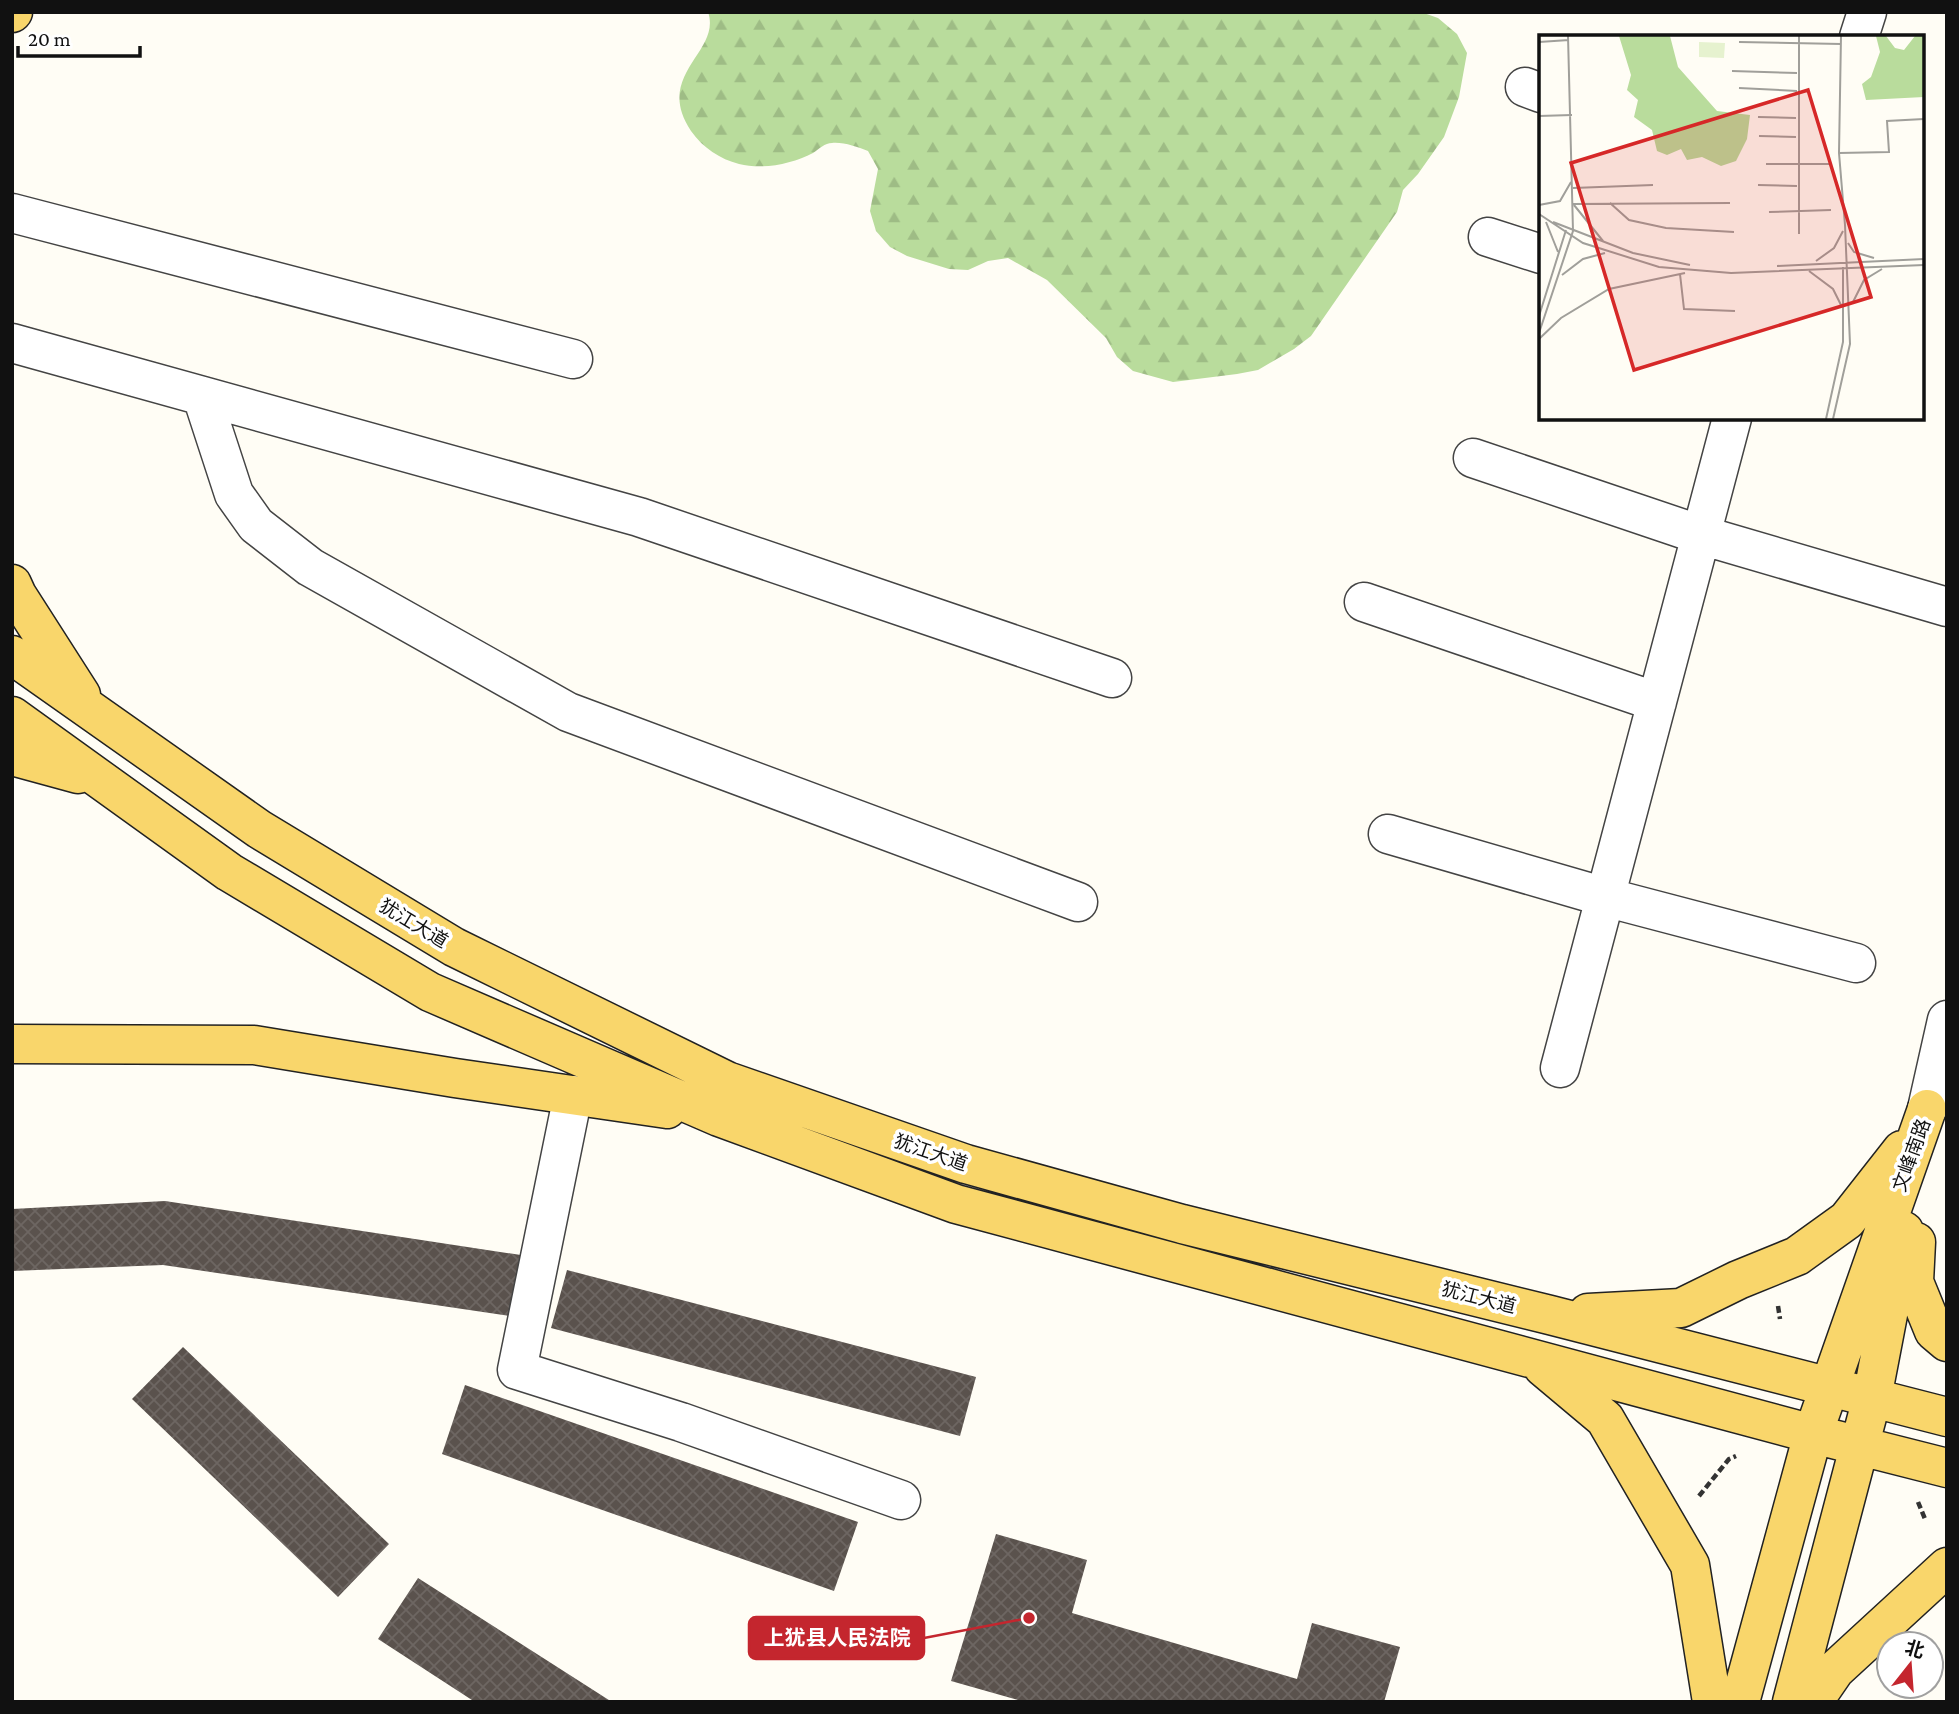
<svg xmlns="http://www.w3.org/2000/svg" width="1959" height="1714" font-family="'Crimson Pro','Noto Sans SC',serif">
<defs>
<pattern id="forest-firs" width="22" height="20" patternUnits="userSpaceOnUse" patternTransform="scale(1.75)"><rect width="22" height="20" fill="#b9dc9c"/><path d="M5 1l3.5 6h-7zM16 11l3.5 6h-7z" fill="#9ebc85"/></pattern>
<pattern id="building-cross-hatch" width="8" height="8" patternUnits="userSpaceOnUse" patternTransform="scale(1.75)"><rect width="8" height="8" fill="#5a524d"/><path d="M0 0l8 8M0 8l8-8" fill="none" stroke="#6d6662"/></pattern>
</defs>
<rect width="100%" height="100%" fill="#fffdf5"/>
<path fill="url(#forest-firs)" d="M708 12H1421L1438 18 1457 34 1467 53 1459 97 1444 137 1418 174 1403 190 1397 212 1311 336 1294 349 1258 370 1237 374 1173 382 1133 371 1117 357 1106 338 1047 280 1008 258 988 261 968 270 949 269 907 256 890 247 876 231 870 211 878 169 868 151C857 147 844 142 832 143 825 143 819 149 813 153 792 164 763 170 739 164 720 159 703 148 691 131 653 74 722 52 708 12Z"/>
<path fill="url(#building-cross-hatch)" d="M165 1201 527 1256 517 1317 163 1265 12 1271V1209Z
M567 1270 976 1377 960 1436 551 1328Z
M183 1347 389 1544 338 1597 132 1399Z
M465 1385 858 1522 834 1591 442 1454Z
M996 1534 1087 1560 1072 1613 1297 1679 1312 1623 1400 1647 1384 1702H1025L951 1681Z
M418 1578 612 1702H475L378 1639Z"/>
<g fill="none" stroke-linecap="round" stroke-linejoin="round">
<g stroke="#444" stroke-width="41">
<path id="minor" d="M1859 37 1867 12
M1525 87 1541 93
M12 213 573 359
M1488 237 1541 254
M12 343 639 517 1112 678
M202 396 234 494 256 525 310 567 568 712 1078 902
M1473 458 1701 535 1947 607
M1364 602 1657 702
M1388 834 1605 897 1856 963
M1560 1068 1732 418
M573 1095 517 1370 681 1422 901 1500
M1927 1109 1947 1020"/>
</g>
<g stroke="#222" stroke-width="41">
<path id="major" d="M12 13 13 12
M12 584 17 595 81 695
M12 655 259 829 454 947 727 1081 966 1164 1182 1224 1550 1315 1947 1417
M12 716 229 872 430 992 719 1117 956 1204 1813 1434 1947 1468
M12 756 78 774
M12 1044 254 1045 455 1078 667 1109
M1916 1242 1914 1282 1934 1331 1947 1342
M1588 1313 1681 1308 1738 1280 1797 1256 1847 1220 1902 1150
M1543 1367 1605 1419 1690 1565 1712 1702
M1740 1702 1813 1434 1927 1109
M1792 1702 1872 1398 1904 1231
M1813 1702 1835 1670 1947 1567"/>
</g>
<path stroke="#333" stroke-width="4.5" stroke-dasharray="7 3.5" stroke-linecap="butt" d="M1778 1306 1780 1319
M1699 1496 1729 1459 1736 1456
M1918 1502 1925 1519"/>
<use href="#minor" stroke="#fff" stroke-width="38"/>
<use href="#major" stroke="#f9d66b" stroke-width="38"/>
</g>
<g text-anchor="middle" stroke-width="7" stroke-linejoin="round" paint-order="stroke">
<g font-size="19" fill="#111" stroke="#fff">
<text transform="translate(414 923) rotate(31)" y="7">犹江大道</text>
<text transform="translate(931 1152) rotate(19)" y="7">犹江大道</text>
<text transform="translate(1911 1155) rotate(-70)" y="7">文峰南路</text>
<text transform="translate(1479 1297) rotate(14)" y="7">犹江大道</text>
</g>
</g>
<g transform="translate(1539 35)">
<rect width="385" height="385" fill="#fffdf5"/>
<path d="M80 1H131L139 32 178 76 211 80 208 104 197 126 182 131 163 122 148 125 142 114 128 120 118 116 113 95 95 82 99 65 88 55 92 40ZM337 1H347L356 13 365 15 376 1H385V62L327 65 323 49 332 42 341 17Z" fill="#b9dc9c"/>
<path d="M160 7 186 8 185 23 160 22Z" fill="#e6f2cf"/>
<path fill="none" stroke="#a09f9a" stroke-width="2" d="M260 1V199M302 1 300 118 306 190M0 7 30 5M200 7 302 9M193 36 258 38M200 53 258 56M0 81 33 80M219 82 257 83M220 101 257 102M300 118 350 117 348 86 385 84M227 129H290M219 150 258 151M34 153 114 150M71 168 90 185 127 193 195 197M34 169 191 168M0 170 21 166 32 147M35 170 64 206M230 177 292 175M0 179 44 208 120 232 192 238 385 230M7 187 19 217M14 187 94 218 151 230M309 208 315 217 335 223M277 226 295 213 304 196M238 231 385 224M270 236 294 254 303 272M141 239 145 274 196 276M23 240 44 224 66 218M314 267 325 245 343 234M0 281 27 195M0 298 34 196 29 1M0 304 22 283 70 254 146 238M287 384 304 307V232M294 384 311 309 306 190"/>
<path fill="#d62828" fill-opacity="0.15" stroke="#d62828" stroke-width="3.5" d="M269 55 332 262 95 335 32 128Z"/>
<rect width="385" height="385" fill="none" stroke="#111" stroke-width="3.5"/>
</g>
<path fill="none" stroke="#c4262e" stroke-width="2.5" d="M1029 1618L924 1638"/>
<circle fill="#c4262e" stroke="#fff" stroke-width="2.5" cx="1029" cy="1618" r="7"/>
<rect fill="#c4262e" stroke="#c4262e" stroke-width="2.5" x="749" y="1617" width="175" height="42" rx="7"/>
<g font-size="21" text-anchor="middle" font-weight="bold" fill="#fff">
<text x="837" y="1645">上犹县人民法院</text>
</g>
<rect width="1959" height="1714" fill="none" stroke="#111111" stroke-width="28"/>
<g transform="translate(1910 1665) rotate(17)"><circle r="33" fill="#ffffff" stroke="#a0a0a0" stroke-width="2"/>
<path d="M0-5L12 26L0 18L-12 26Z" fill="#c4262e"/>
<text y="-10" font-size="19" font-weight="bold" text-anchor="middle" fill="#111111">北</text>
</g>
<path d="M18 46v10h122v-10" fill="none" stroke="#111111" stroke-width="3.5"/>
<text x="28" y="46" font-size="21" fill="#111111" stroke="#ffffff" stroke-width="5" paint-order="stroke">20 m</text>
</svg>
